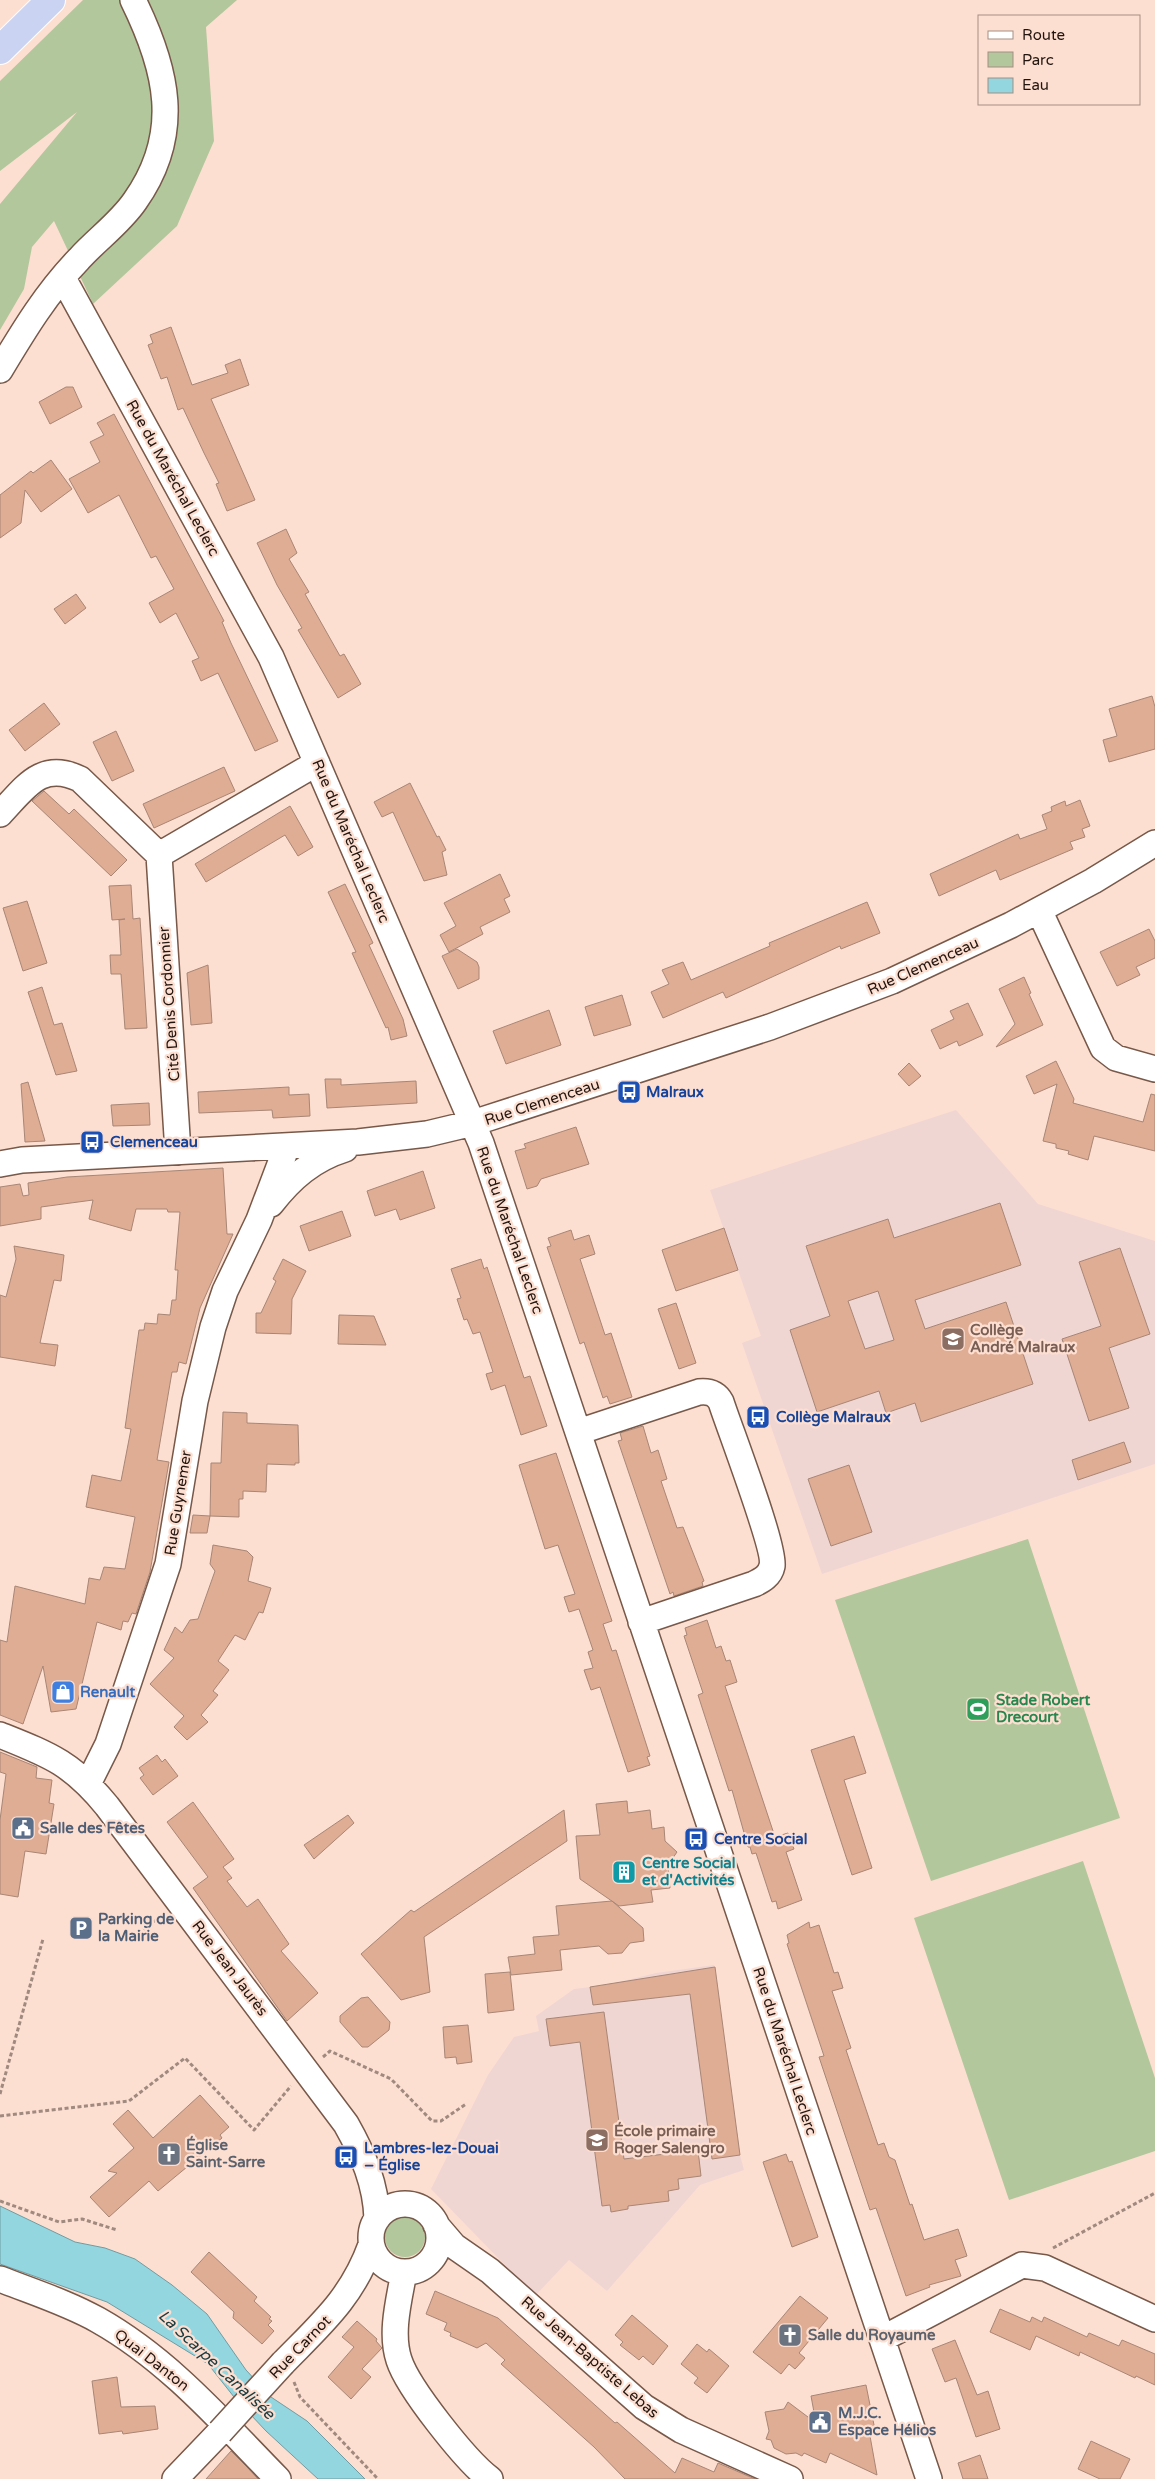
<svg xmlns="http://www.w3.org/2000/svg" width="1155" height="2479" font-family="'Varela Round',sans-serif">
<rect width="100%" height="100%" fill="#fddfd1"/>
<path fill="#f0d6d2" d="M956 1110 1038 1204 1155 1241V1464L822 1574 742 1343 761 1336 710 1190Z
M714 1965 740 2155 744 2170 700 2185 607 2291 569 2260 535 2296 431 2189 488 2075 514 2037 539 2031 536 2016 574 1989 607 1985 656 1973Z"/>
<path fill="#b3c79c" d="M83 0H237L206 27 214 141 177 226 93 304 54 221 32 247 24 289 0 330V204L77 112 0 171V81Z
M1028 1539 1120 1818 931 1881 835 1600Z
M1083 1861 1155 2078V2151L1009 2200 914 1918Z
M385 2237a20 20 0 1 1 40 0a20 20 0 1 1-40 0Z"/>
<path fill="#93d6e0" stroke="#719ca1" d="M0 2206 75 2242 105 2248 135 2259 172 2285 207 2314 246 2370 271 2397 307 2421 365 2479H318L266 2431 234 2397 208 2364 107 2302 0 2264Z"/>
<path fill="#dfac94" stroke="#a88676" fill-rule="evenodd" d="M171 327 192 385 228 373 225 365 240 359 249 385 211 399 255 500 227 511 216 484 219 483 204 453 183 408 178 410 167 377 161 379 148 345 153 343 150 335Z
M66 387H73L82 407 50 424 39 402Z
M114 414 224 621 222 622 231 643 278 741 255 751 218 673 201 681 192 661 199 658 176 613 160 623 149 603 174 589 156 556 151 558 119 495 88 513 69 479 100 462 90 442 104 435 97 423Z
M51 460 72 489 41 512 25 490 21 523 0 538V495L31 471 33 473Z
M286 529 297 553 289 559 309 592 305 594 340 656 344 654 361 684 338 698 298 630 302 628 277 585 257 543Z
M76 594 86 608 65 624 54 609Z
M1152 696 1155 707V749L1109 762 1103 740 1117 736 1109 709Z
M44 703 60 724 25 751 9 730Z
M116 731 134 771 112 781 93 742Z
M224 767 235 791 154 828 143 804Z
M410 783 437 837 439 836 446 850 442 852 447 875 424 881 393 812 382 817 374 802Z
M44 791 69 814 74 809 127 860 111 876 32 801Z
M1080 800 1090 826 1082 829 1085 837 1070 842 1073 849 1000 880 996 870 939 896 930 874 1018 834 1020 839 1047 829 1042 815 1052 811 1051 807 1065 801 1066 806Z
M290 806 313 847 298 856 285 835 206 882 195 864Z
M500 874 510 896 504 899 510 912 480 927 483 934 449 952 440 935 456 926 444 903Z
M345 884 373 943 369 945 403 1019 407 1036 391 1040 388 1027 386 1028 352 953 356 952 328 892Z
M131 885 133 919 140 918 147 1028 125 1029 121 974H111L110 955H121L119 920 125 919 112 920 109 886Z
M27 901 47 963 23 971 3 908Z
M867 902 880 933 841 949 840 946 726 998 723 992 663 1018 651 992 669 984 662 970 683 962 691 980 770 946 769 943Z
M1149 929 1155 941V958L1136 967 1140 975 1117 986 1100 952Z
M457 949 477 962 479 967V979L458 989 442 956Z
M208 965 212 1023 191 1025 187 973Z
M1024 977 1031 993 1029 994 1043 1025 996 1047 1015 1024 999 989Z
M42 987 54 1025 62 1023 77 1071 56 1075 28 992Z
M622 995 631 1025 594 1036 585 1007Z
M968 1003 983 1035 959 1046 957 1041 940 1049 931 1030 954 1019 950 1011Z
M549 1010 561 1045 506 1064 493 1031Z
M1056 1061 1074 1099 1073 1103 1143 1122 1151 1094 1155 1095V1151L1094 1136 1088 1160 1068 1154 1069 1151 1056 1148V1144L1043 1141 1057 1084 1034 1094 1026 1076Z
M909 1063 921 1076 909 1086 898 1074Z
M325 1079H341V1085L416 1081 417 1103 327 1108Z
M28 1082 45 1141 25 1142 21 1084Z
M289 1087V1095L309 1094 310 1116 273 1118 272 1110 199 1113 198 1092Z
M149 1103 150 1125 113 1126 111 1105Z
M576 1127 589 1164 541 1179 537 1186 527 1189 515 1151 526 1148 524 1144Z
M223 1168 227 1234H233L200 1308 186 1364 179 1362 177 1372H172L157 1460 169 1462 150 1572 136 1614 132 1613 128 1622 123 1621 121 1630 97 1622 76 1709 51 1712 43 1666 23 1724 0 1715V1640L7 1642 15 1586 85 1604 89 1578 100 1580 104 1567 125 1569 135 1517 86 1507 92 1475 121 1481 131 1429 125 1428 139 1330H144L145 1323 157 1324 158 1314 170 1315 172 1300H176L178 1270H175L180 1212H168L167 1209H136L131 1231 89 1219 93 1200 41 1207V1219L0 1226V1187L20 1184 23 1196 29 1195 28 1183 67 1177Z
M423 1171 435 1208 400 1220 396 1209 375 1216 367 1191Z
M1000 1203 1021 1265 915 1300 925 1329 1006 1302 1033 1384 921 1422 915 1403 886 1413 879 1391 817 1412 790 1330 830 1316 806 1246 888 1219 894 1238ZM878 1291 894 1340 865 1349 848 1301Z
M342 1211 351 1236 309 1251 300 1226Z
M724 1228 738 1270 676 1291 662 1250Z
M571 1230 574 1240 589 1235 595 1254 580 1259 605 1335 611 1333 632 1397 610 1404 607 1396 603 1398 584 1342 580 1344 547 1247 551 1246 548 1238Z
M14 1246 64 1255 61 1281 54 1280 40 1343 58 1345 55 1366 0 1357V1295L6 1297 16 1259Z
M1120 1248 1150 1334 1109 1348 1129 1408 1089 1421 1062 1339 1101 1326 1079 1262Z
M283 1259 306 1271 292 1299 291 1334 256 1333V1313H261L276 1281 273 1279Z
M481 1259 484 1269 487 1267 524 1378 530 1376 547 1426 521 1435 505 1385 491 1390 486 1374 493 1372 480 1332 473 1334 467 1319 464 1320 457 1299 461 1298 451 1269Z
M676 1303 696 1363 679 1369 658 1309Z
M339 1315 374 1316 386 1345 338 1344Z
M223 1412 247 1413V1423L298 1425 299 1463H295V1465L267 1464 266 1492 243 1491V1499H239V1517L210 1516 207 1533H190L193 1515 210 1516 211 1463H221Z
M643 1426 651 1453 658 1450 667 1479 661 1481 677 1528 683 1527 704 1581 702 1582 703 1586 674 1596 673 1592 670 1594 618 1441 622 1440 620 1433Z
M1124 1442 1131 1462 1078 1480 1072 1460Z
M556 1453 612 1621 603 1624 612 1651 616 1650 650 1756 647 1757 650 1765 628 1772 600 1687 591 1690 584 1670 593 1668 588 1652 593 1650 579 1609 569 1612 564 1597 575 1594 558 1545 545 1549 519 1465Z
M849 1465 872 1532 831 1546 808 1479Z
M213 1545 247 1551 253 1557 248 1581 271 1588 263 1613 259 1612 245 1640 235 1635 218 1661 229 1670 213 1691 218 1695 201 1715 208 1722 187 1740 174 1727 184 1716 150 1684 174 1658 164 1650 175 1627 182 1633 190 1620 198 1619 215 1571 210 1564Z
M707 1620 716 1648 721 1646 726 1661 730 1660 737 1682 725 1686 775 1837 788 1833 794 1849 786 1852 802 1900 778 1909 776 1901 772 1902 756 1853 752 1854 750 1847H748L732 1790 729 1791 698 1695 703 1693 684 1636 687 1635 685 1628Z
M854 1736 866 1773 844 1780 872 1868 852 1875 811 1750Z
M0 1752 37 1767 36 1778 52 1780 49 1803 54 1804 46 1854 25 1851 18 1897 0 1894V1820L6 1774 0 1772Z
M157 1755 162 1762 165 1759 178 1776 153 1795 140 1778 144 1775 139 1768Z
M627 1801 628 1813 650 1810 652 1829 664 1827 665 1841 677 1852 668 1865 670 1888 651 1890 653 1902 619 1906 580 1879 576 1836 600 1835 596 1804Z
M193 1802 234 1859 223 1867 232 1878 227 1881 247 1907 258 1899 289 1944 281 1951 318 1993 287 2021 193 1888 208 1877 167 1822Z
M564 1810 567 1841 424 1937 430 1992 401 2000 361 1954 411 1910 414 1912Z
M348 1815 354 1823 314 1859 304 1845Z
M612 1901 643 1928 644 1941 630 1943 622 1953 608 1954 599 1946 560 1950 562 1970 511 1975 508 1957 535 1954 533 1937 559 1935 556 1906Z
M809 1922 810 1928 819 1925 834 1973 838 1972 843 1988 832 1991 851 2048 846 2050 878 2145 884 2143 889 2157 895 2160 910 2205 912 2204 924 2240 958 2229 967 2256 955 2260 961 2276 929 2285 930 2287 906 2296 876 2208 870 2210 819 2057 824 2056 787 1944 789 1943 787 1935Z
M715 1967 740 2155 712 2159 690 1994 593 2005 590 1987Z
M510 1972 514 2010 488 2013 485 1974Z
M368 1997 390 2022 389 2030 368 2047H362L340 2022V2016L361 1998Z
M604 2012 624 2159 698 2150 701 2176 678 2179 679 2189 668 2191 669 2201 628 2206V2209L611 2212 610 2205 602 2206 580 2042 550 2046 546 2019Z
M468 2025 472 2062 457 2064 456 2057 445 2058 443 2027Z
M200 2095 229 2127 220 2135 222 2138 158 2191 149 2181 109 2217 90 2197 117 2173 108 2171 134 2148 113 2124 128 2110 153 2138Z
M786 2154 789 2162 792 2161 818 2237 792 2247 763 2162Z
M209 2252 257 2297 254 2301 271 2317 269 2319 272 2321 268 2325 274 2331 262 2344 233 2318 234 2312 191 2272Z
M435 2291 498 2318 615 2423 617 2422 675 2473 682 2458 714 2472 718 2463 755 2479H625L594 2447 501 2364 505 2360 486 2343 477 2348 450 2336 451 2333 444 2330 447 2323 426 2314Z
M800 2296 828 2318 799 2353 805 2358 795 2369 789 2364 781 2374 753 2352Z
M1000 2309 1030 2322 1032 2317 1042 2322 1044 2317 1087 2337 1089 2333 1119 2346 1122 2340 1155 2354V2385L1136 2376 1135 2378 1080 2352 1079 2356 1036 2336 1030 2350 990 2332Z
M632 2315 668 2346 653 2365 643 2356 639 2360 620 2345 623 2342 615 2335Z
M357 2321 377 2339 376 2341 382 2348 362 2369 371 2377 351 2399 328 2377 354 2347 342 2337Z
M955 2340 977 2395 988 2391 1000 2429 976 2437 956 2378 945 2382 932 2349Z
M697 2344 707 2352 709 2349 729 2366 707 2393 694 2383 698 2378 681 2364Z
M117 2377 121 2407 155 2406 158 2429 123 2434 122 2431 99 2434 92 2381Z
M866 2385 876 2435 870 2436 877 2475 830 2453 826 2463 804 2453 802 2456 796 2453 786 2454 774 2448 771 2440 766 2439 769 2431 765 2412 784 2409 788 2402 816 2423 811 2396Z
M1091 2441 1130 2459 1120 2479H1100L1078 2469Z
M231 2451 247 2467 258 2479H206Z
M980 2455 988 2479H963L958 2463Z"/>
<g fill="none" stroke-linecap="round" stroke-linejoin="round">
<g stroke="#775849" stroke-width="28">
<path id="minor" d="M63 278 271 657 481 1143 929 2479
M0 370C24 330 47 292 79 259 97 239 120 223 135 201 183 133 167 69 133 0
M0 814C25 788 41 760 80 779L159 855 178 1152
M159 855 317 763
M1039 910 1103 1048 1116 1058 1155 1069
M0 1164 22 1160 358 1142 427 1134 473 1123 770 1027 892 981 1011 925 1093 881 1155 843
M271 1204C291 1178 313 1159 345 1149
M578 1432 699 1392C709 1391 716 1393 721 1402 729 1427 776 1549 772 1566 770 1576 762 1580 754 1584L641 1622
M0 1735C50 1755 72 1763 107 1806L346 2124C363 2154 376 2184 377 2219
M88 1784 108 1744 168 1564 195 1401 213 1327 225 1291 259 1220 287 1146
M371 2238a34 34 0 1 1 68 0a34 34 0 1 1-68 0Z
M436 2225 454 2246 490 2271 644 2407 681 2430 790 2479
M404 2272C399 2300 390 2333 399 2360 408 2388 466 2461 490 2479
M0 2279C33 2292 68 2303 98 2320 169 2360 222 2422 278 2479
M882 2339 1022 2265 1045 2268 1155 2319
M283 2363C321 2324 352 2298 371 2245
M175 2479 220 2432"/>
</g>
<g stroke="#fff" stroke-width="30">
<path id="highway" d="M0 50 51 0"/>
</g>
<path stroke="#a08a7f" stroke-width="3" stroke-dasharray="4 2.5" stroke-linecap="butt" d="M138 1933 162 1916
M323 2057 330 2051 391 2079 432 2121H441L466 2104
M0 2094 43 1939
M0 2116 129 2101 185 2058 254 2130 291 2086
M0 2201 59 2222 82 2219 117 2230
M1053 2248 1155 2193
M294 2382 300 2397 378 2479"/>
<use href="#minor" stroke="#fff" stroke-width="25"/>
<use href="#highway" stroke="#cad3f2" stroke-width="28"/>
<g stroke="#775849" stroke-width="28" stroke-linecap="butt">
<path id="minor-bridge" d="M220 2432 283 2363"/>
</g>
<use href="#minor-bridge" stroke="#fff" stroke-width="25"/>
</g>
<defs>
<g id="bus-square" transform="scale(1.25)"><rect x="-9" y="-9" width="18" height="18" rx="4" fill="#1a4fb4" stroke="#fddfd1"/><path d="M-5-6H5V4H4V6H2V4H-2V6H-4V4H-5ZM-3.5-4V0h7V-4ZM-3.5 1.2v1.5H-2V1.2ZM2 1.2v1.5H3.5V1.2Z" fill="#fff"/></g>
<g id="school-square" transform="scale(1.25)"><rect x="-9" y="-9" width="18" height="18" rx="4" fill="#8d6e63" stroke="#fddfd1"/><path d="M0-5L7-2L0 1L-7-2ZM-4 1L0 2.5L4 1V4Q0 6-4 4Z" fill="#fff"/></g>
<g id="shop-square" transform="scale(1.25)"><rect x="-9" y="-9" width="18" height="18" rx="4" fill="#3f7fe0" stroke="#fddfd1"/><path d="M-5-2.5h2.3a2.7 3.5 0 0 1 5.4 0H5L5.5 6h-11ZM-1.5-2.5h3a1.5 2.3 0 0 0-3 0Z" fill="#fff"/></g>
<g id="stadium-square" transform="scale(1.25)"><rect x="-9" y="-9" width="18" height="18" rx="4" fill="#2e9e5b" stroke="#fddfd1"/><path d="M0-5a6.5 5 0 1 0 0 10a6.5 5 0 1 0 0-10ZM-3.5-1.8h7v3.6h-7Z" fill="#fff"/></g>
<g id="civic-square" transform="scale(1.25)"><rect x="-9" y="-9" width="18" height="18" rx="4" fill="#5c6f8a" stroke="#fddfd1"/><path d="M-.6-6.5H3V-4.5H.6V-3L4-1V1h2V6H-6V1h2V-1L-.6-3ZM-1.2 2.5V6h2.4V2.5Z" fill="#fff"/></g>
<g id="building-square" transform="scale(1.25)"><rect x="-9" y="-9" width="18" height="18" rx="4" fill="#0f9aa8" stroke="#fddfd1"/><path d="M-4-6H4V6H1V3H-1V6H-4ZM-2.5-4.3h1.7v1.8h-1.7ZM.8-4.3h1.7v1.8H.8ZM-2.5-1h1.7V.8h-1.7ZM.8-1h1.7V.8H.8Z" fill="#fff"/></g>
<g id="parking-square" transform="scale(1.25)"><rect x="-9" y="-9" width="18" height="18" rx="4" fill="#5c6f8a" stroke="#fddfd1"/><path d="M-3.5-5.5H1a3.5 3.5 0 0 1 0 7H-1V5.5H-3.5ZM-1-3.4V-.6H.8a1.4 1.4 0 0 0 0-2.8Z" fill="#fff"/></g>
<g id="church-square" transform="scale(1.25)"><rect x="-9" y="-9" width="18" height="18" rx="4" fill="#6b7280" stroke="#fddfd1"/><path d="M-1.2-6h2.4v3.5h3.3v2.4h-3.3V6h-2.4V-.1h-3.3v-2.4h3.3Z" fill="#fff"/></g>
</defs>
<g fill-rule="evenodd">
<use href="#bus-square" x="629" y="1092"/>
<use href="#bus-square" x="92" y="1142"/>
<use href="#school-square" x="953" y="1339"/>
<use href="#bus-square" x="758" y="1417"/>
<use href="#shop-square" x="63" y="1692"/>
<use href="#stadium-square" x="978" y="1709"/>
<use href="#civic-square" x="23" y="1828"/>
<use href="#bus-square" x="696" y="1839"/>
<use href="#building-square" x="624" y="1872"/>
<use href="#parking-square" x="81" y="1928"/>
<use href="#school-square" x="597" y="2140"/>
<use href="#church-square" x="169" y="2154"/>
<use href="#bus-square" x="346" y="2157"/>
<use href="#church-square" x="790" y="2335"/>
<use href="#civic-square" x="820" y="2422"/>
</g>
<g text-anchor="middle" stroke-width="4.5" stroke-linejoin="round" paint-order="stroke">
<g font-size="15" fill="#22150f" stroke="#fddfd1">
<text transform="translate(173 478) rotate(61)" y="5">Rue du Maréchal Leclerc</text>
<text transform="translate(351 841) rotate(67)" y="5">Rue du Maréchal Leclerc</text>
<text transform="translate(923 966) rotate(-24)" y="5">Rue Clemenceau</text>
<text transform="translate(169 1004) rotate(-94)" y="5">Cité Denis Cordonnier</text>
<text transform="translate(542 1102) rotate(-18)" y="5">Rue Clemenceau</text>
<text transform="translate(510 1230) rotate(71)" y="5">Rue du Maréchal Leclerc</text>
<text transform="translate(178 1503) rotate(-81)" y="5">Rue Guynemer</text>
<text transform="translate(230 1968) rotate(53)" y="5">Rue Jean Jaurès</text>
<text transform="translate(785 2051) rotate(72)" y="5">Rue du Maréchal Leclerc</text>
<text transform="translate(300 2347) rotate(-46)" y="5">Rue Carnot</text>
<text transform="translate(590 2357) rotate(41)" y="5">Rue Jean-Baptiste Lebas</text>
<text transform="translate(152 2360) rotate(38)" y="5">Quai Danton</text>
</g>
<g font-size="15" font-weight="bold" fill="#164399" stroke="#fddfd1" text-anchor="start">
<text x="646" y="1097">Malraux</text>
<text x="110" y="1147">Clemenceau</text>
<text x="776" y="1422">Collège Malraux</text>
<text x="714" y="1844">Centre Social</text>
<text x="364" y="2153">Lambres-lez-Douai<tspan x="364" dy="17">– Église</tspan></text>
</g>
<g font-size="15" font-weight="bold" fill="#785e54" stroke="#fddfd1" text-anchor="start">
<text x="970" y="1335">Collège<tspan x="970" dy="17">André Malraux</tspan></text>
<text x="614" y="2136">École primaire<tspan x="614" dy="17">Roger Salengro</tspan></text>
</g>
<g font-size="15" font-weight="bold" fill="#366cbe" stroke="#fddfd1" text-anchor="start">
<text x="80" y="1697">Renault</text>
</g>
<g font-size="15" font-weight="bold" fill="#27864d" stroke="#fddfd1" text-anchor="start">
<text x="996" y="1705">Stade Robert<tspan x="996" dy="17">Drecourt</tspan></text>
</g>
<g font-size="15" font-weight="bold" fill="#4e5e75" stroke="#fddfd1" text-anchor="start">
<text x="40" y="1833">Salle des Fêtes</text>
<text x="98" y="1924">Parking de<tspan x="98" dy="17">la Mairie</tspan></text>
<text x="838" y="2418">M.J.C.<tspan x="838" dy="17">Espace Hélios</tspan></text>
</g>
<g font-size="15" font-weight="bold" fill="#0d838f" stroke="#fddfd1" text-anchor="start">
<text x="642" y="1868">Centre Social<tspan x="642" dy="17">et d'Activités</tspan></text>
</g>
<g font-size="15" font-weight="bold" fill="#5b616d" stroke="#fddfd1" text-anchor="start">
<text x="186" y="2150">Église<tspan x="186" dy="17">Saint-Sarre</tspan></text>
<text x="808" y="2340">Salle du Royaume</text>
</g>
<g font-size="16" font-style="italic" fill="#1a3b40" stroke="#fddfd1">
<text transform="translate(217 2364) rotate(43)" y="6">La Scarpe Canalisée</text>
</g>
</g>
<rect x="978" y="15" width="162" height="90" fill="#fddfd1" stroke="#a58e83"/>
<rect x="988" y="31" width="25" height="8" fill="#ffffff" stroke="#a58e83"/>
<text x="1022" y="40" font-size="15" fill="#22150f">Route</text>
<rect x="988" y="52" width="25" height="15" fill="#b3c79c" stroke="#a58e83"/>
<text x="1022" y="65" font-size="15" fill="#22150f">Parc</text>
<rect x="988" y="78" width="25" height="15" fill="#93d6e0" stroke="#a58e83"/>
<text x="1022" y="90" font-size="15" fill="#22150f">Eau</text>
</svg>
